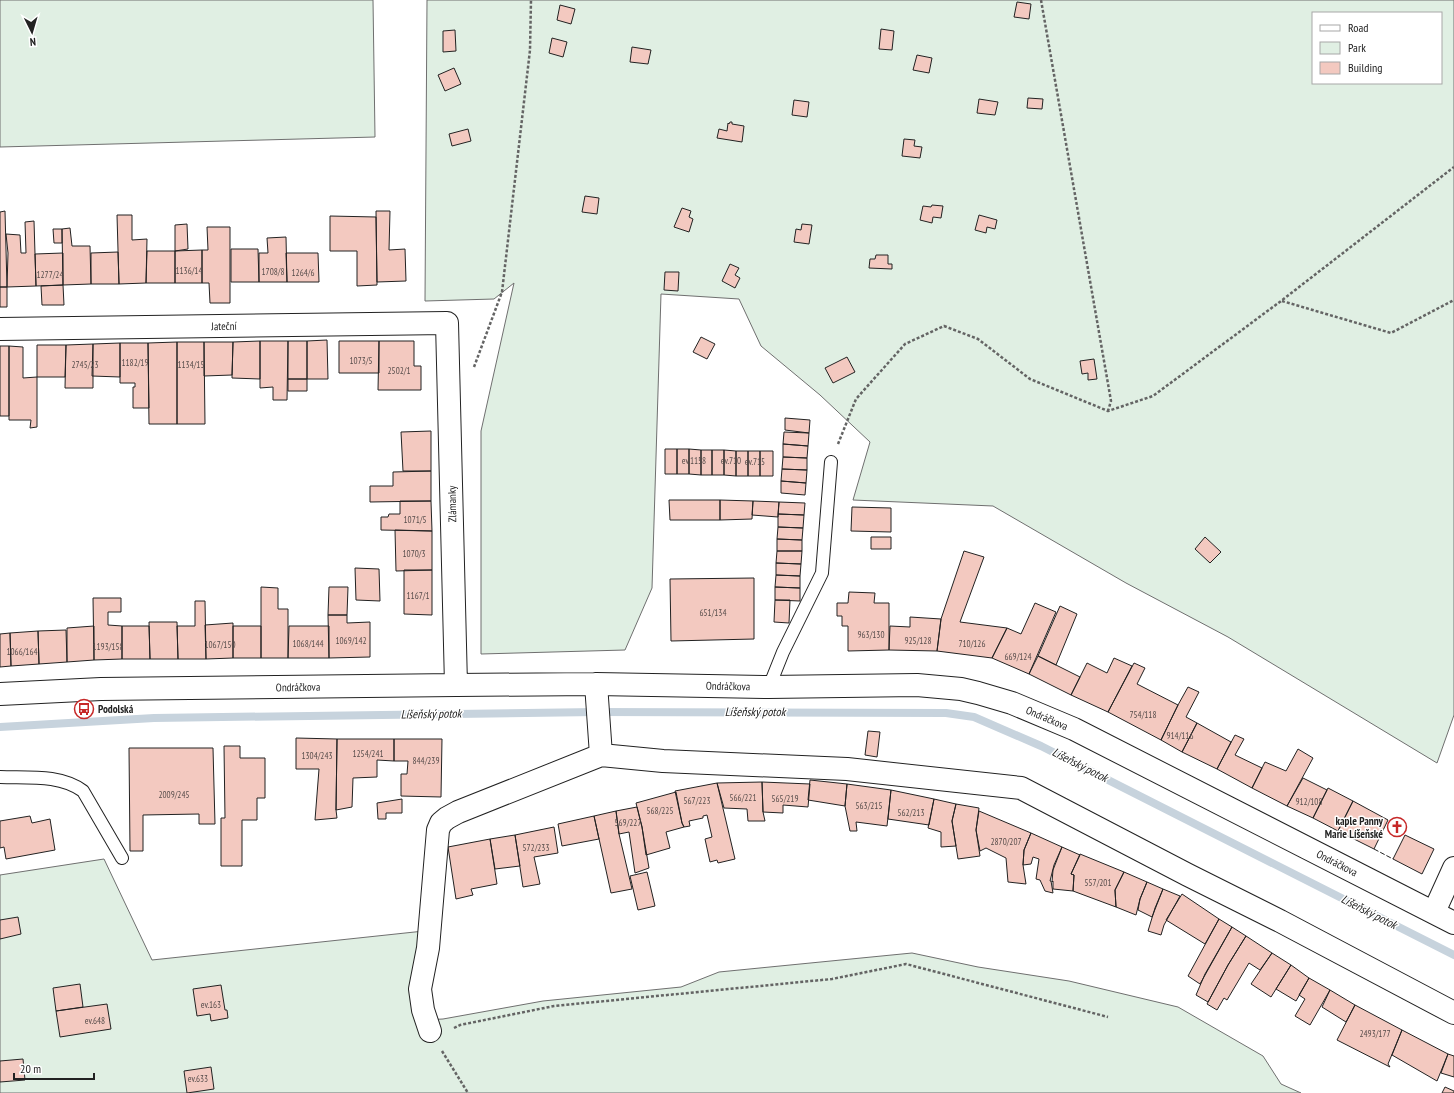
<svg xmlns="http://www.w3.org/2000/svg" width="1454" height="1093" font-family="'PT Sans Narrow',sans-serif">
<rect width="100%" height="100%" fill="#fff"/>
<path fill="#e0efe3" stroke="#6f6f6f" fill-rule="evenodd" d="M0 0H373L375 137 0 147Z
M427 0H1454V715L1437 763 1228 637 1126 583 993 506 853 500 870 442 820 395 761 346 739 299 661 294 652 588 625 650 481 654V431L514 283 494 299 425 301ZM1313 13H1441V83H1313Z
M104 859 152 960 424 931 423 1020 443 1019 543 1001 681 987 719 972 912 953 978 967 1069 981 1178 1007 1263 1056 1281 1084 1301 1093H0V875Z"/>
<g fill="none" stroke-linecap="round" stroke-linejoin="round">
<path stroke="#c7d3dd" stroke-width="8" d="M0 727 154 718 596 712 946 713 974 717 1041 746 1454 955"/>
</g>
<path fill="#f3c9c0" stroke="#222" d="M1017 2 1031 4 1029 19 1014 17Z
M560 5 575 9 571 24 557 20Z
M881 29 894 31 892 50 879 49Z
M455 30 456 51 443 52V31Z
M552 38 567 42 563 57 549 53Z
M632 47 651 50 648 64 630 62Z
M917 55 932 58 929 73 913 70Z
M454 68 461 84 445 91 438 75Z
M1028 98 1043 99 1042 109 1027 108Z
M979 99 998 102 995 115 977 113Z
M794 100 809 102 807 117 792 115Z
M730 122H732V124L744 126 742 142 717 138 719 129 727 131 728 123 729 124Z
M468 129 471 141 452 146 449 134Z
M904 139 915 140 914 146 922 147 920 158 902 156Z
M585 196 599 198 597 214 582 212Z
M932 205 943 206 941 218 933 217 932 223 920 220 923 206 931 207Z
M682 208 691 211 689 217 693 219 689 232 674 227Z
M5 211 7 287H0V212Z
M376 211H390L389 250 405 249 406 281 377 282Z
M117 215H132V240L147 239 146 283 119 284Z
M979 215 997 220 995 229 987 227 986 233 975 230Z
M330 216 376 217 377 285 357 286V251H330Z
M34 221 36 286 7 287 8 253 6 234 20 235 21 253H26L25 222Z
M187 224 188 249 175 251V225Z
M802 224 812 225 809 244 794 242 796 229 801 230Z
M207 227H230V303H210L209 283H202V250H208Z
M70 228 72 246H90L91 284 63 285 62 229Z
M53 229H62V243H54Z
M286 237 287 282H259V253H268L267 238Z
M231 249H258L259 282H231Z
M202 250V283H175V251Z
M147 251H175V283H146Z
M118 252 119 284H91V253Z
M63 253V285L36 286 35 254Z
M286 253H318L319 282H287Z
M876 255H888V264H892V269L869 268 870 259H875Z
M730 264 739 268 735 275 740 278 735 288 722 281Z
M665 272H679L678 291 664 290Z
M63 285 64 305H42L41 286Z
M0 287H7V307H0Z
M701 337 715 344 707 359 693 352Z
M327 340 328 379H307V341Z
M260 341H288L287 400H273V387L260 388Z
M260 341V379L232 378 233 342Z
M288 341H307V379H288Z
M339 341H379V373H339Z
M379 341H414V366H421V390H378Z
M177 342V424H149L148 343Z
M177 342H204L205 424H177Z
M204 342H233L232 375 204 376Z
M120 343V377L92 376 93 344Z
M120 343H148L149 408H133V387H135V383H120Z
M93 344V388H65L66 345Z
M37 345H66L65 377H37Z
M0 346H9V416H0Z
M9 346 23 347V378L37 377V427L30 428 31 420H9Z
M847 357 855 372 833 383 825 368Z
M1094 359 1097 379 1088 380V373L1082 374 1080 361Z
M288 379H307V391H288Z
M785 418 810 420 809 433 785 430Z
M431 431V471H403L401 432Z
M784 432 809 433 808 446 783 444Z
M783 444 808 446 807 458 783 457Z
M665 449H677V474H665Z
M677 449H689V474H677Z
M689 449 701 450V475L689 474Z
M701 450H712V475H701Z
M712 450H724V475H712Z
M724 450 736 451V476L724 475Z
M736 451H748V476H736Z
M748 451H760V476H748Z
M760 451H773V476H760Z
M783 457 807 458V470L782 469Z
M782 469 807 470 806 483 781 481Z
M431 471V501L370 502V486H393V472Z
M781 481 806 483 805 495 781 493Z
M669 500H720V520H670Z
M720 500 753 501 752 519 720 520Z
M400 501H431L432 531 381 530V517H388L389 514H400Z
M753 501 779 502 778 517 752 515Z
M779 502 805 503 804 515 778 514Z
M852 507 891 508V532L851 531Z
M778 514 804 515 803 528 778 527Z
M778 527 803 528 802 540 777 539Z
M395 530 432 531V570L396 571Z
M871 537H891V549H871Z
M1205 537 1221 552 1210 563 1195 549Z
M777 539 802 540V551H777Z
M777 551H802L801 564 776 563Z
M964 551 984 557 960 622 1007 628 992 658 937 651 941 619Z
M776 563 801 564 800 576 776 575Z
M355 568 379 569 380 601 356 600Z
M404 570H432V615L404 614Z
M776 575 800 576V588L775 587Z
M754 578V639L671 641 670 579Z
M261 587 278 588V609H288V658H261Z
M329 587H348L347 615H328Z
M775 587 800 588V601L775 600Z
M849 592 875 593 874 603H889V650L848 651V626H842V616H837V603H848Z
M93 598H121V612H108V625L122 626V659L94 660Z
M775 600H790L789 623 774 622Z
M195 601H205L206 659H178L177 626H195Z
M1035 603 1056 612 1029 674 992 658 1007 628 1021 634Z
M1060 606 1077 614 1056 665 1038 656Z
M328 615H347V623L370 622V657L329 658Z
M910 617 941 619 937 651 889 650 890 626 910 627Z
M149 622H177L178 659H150Z
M233 623V658L206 659 205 625Z
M94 626V660L67 662V628Z
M122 626H149L150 659H122Z
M233 626H261V658H233Z
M289 626H329V658H288Z
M66 630 67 662 39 664 38 631Z
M38 631 39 664 11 666 10 633Z
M10 633 11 666 0 667V634Z
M1038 656 1080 677 1071 695 1029 674Z
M1114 658 1132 666 1108 712 1071 695 1087 663 1107 673Z
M1134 663 1145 668 1137 684 1178 705 1161 740 1108 712Z
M1188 687 1199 692 1186 717 1197 723 1182 752 1161 740 1178 705Z
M1197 723 1231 742 1217 769 1182 752Z
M868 731 880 732 877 757 865 755Z
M1235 735 1244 739 1235 755 1262 768 1252 788 1217 769Z
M296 738 337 739 336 810 337 818 315 820 319 769H296Z
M337 739H394V761L377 760V777L353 778 352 807 336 810Z
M394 739H442L441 797 401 796V774H407L408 761H394Z
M224 746H240V758H265V798H257V820H242V866H221V818H225Z
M129 748H213L215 824H199V814L143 815V851H130Z
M1298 749 1313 758 1287 806 1252 788 1265 762 1286 771Z
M1303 778 1327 790 1313 818 1287 806Z
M810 780 847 784 845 806 808 800Z
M762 782 763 812 765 821H748L747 809 724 808 717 783Z
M762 782 810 784 808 807 783 805V813L763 812Z
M717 783 735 859 718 863 717 860 710 862 705 839 712 837 707 815 703 816V818L689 821 690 826 684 827 682 823 675 791Z
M847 784 891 790 887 826 856 822 857 831H850L845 806Z
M1328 788 1353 801 1338 831 1313 818Z
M891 790 934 799 929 825 888 819Z
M676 792 682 823 684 827 666 832 670 848 646 855 642 827 636 803Z
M402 799V813H386V819H378L377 803Z
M934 799 956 804 952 821 956 846 941 847V832L928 828Z
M1353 801 1388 820 1374 849 1338 831Z
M956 804 979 808 976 830 980 856 958 859 952 821Z
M637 807 642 827 649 868 635 873 629 832 619 834 616 811Z
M616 811 619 834 632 889 611 893 594 816Z
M979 811 1031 833 1024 850 1023 865 1026 884 1008 882 1006 858 986 848 980 851 976 830Z
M30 816 32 823 50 819 55 850 6 859 4 847 0 848V821Z
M594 816 599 839 562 846 558 824Z
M1396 819 1405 826 1398 836 1389 829Z
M554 827 558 853 534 857 540 884 523 887 515 835Z
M1031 833 1062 847 1054 865 1050 881H1051L1053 893 1045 891 1040 880 1036 879 1039 859 1033 857 1031 864 1023 865 1024 850Z
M515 835 520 866 495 869 490 839Z
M1405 835 1434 849 1422 874 1393 859Z
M490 839 497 884 471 889 473 895 456 899 448 847Z
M1062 847 1080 855 1071 874 1074 875 1073 891 1053 889V881L1052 882 1053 870Z
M1080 854 1124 872 1115 890 1116 907 1073 891 1074 875 1071 874Z
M647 872 655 906 638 910 630 876Z
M1124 872 1147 882 1140 899 1136 915 1116 907 1115 890Z
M1147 882 1163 889 1152 917 1138 910 1140 899Z
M1163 889 1180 896 1164 925 1161 935 1148 931 1155 908Z
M1182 894 1219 919 1205 944 1166 920Z
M18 917 21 934 0 939V920Z
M1219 919 1232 927 1200 984 1188 976Z
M1232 927 1246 936 1228 965 1208 1002 1196 995 1205 974Z
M1246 936 1272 953 1260 970 1249 963 1227 1000 1224 998 1217 1010 1207 1004 1228 965Z
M1272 953 1291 965 1271 997 1251 984Z
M1291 965 1309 978 1296 1001 1276 989Z
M1309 978 1330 990 1310 1025 1295 1016 1305 999 1299 995Z
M80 984 83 1007 56 1011 53 988Z
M221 985 225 1010H227L228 1018 211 1021 210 1014 197 1016 193 989Z
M1330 990 1355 1005 1346 1022 1322 1007Z
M107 1004 111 1029 60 1037 56 1011Z
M1355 1005 1402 1030 1388 1064 1390 1067 1337 1040Z
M1402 1030 1448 1054 1437 1081 1392 1055Z
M1448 1054 1454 1056V1077L1441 1073Z
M23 1059 25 1080 0 1082V1061Z
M211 1067 214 1089 187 1093 184 1071Z
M1445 1087 1454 1091V1093H1442Z"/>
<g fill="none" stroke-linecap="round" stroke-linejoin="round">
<g stroke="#222" stroke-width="14">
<path id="service" d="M769 687 783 652 822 573 831 462
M0 777C28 778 60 774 83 791L122 858"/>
</g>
<g stroke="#222" stroke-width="24">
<path id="minor" d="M0 329 447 323 456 685
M0 694 101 689 456 685 596 684 769 687 917 685 961 689 978 693 1012 703 1074 729 1454 923
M601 755 663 761 847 769 1021 788 1188 875 1280 921 1454 1013
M1434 912 1454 868
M430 1031 423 1010 420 989 428 948 438 830 441 823 447 818 458 812 601 755 596 684"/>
</g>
<path stroke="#646464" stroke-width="2.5" stroke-dasharray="3 2" stroke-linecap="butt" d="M1041 0 1111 401 1108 411
M1282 301 1391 333 1454 300
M474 367 502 292 530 50 531 0
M838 444 856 399 905 344 944 326 978 339 1030 379 1108 411 1153 396 1281 301 1454 167
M454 1028 460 1025 554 1006 832 979 906 964 1108 1017
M442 1051 468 1093"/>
<use href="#service" stroke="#fff" stroke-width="12"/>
<use href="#minor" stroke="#fff" stroke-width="22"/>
<path stroke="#222" stroke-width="1" stroke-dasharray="5 2" stroke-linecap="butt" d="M1374 849 1393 859"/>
</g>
<defs>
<g id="bus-ring" transform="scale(1)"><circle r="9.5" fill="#fff" stroke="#c62828" stroke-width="1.5"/><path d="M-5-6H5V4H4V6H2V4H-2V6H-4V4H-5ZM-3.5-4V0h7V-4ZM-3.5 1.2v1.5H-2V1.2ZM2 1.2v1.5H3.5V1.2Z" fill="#c62828"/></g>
<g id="church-ring" transform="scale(1)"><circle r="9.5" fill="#fff" stroke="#c62828" stroke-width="1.5"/><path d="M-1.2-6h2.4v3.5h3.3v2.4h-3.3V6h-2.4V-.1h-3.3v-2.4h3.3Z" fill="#c62828"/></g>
</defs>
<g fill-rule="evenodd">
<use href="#bus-ring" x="84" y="709"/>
<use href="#church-ring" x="1397" y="827"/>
</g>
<g text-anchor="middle" stroke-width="3" stroke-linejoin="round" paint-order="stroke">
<g font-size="9" fill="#564c4a">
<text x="189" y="274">1136/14</text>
<text x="273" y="275">1708/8</text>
<text x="303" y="276">1264/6</text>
<text x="50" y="278">1277/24</text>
<text x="361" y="364">1073/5</text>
<text x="135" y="366">1182/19</text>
<text x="85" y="368">2745/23</text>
<text x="191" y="368">1134/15</text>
<text x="399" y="374">2502/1</text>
<text x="694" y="464">ev.1158</text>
<text x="731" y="464">ev.710</text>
<text x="755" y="465">ev.715</text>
<text x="415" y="523">1071/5</text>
<text x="414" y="557">1070/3</text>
<text x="418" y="599">1167/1</text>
<text x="713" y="616">651/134</text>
<text x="871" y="638">963/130</text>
<text x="351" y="644">1069/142</text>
<text x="918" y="644">925/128</text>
<text x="308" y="647">1068/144</text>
<text x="972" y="647">710/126</text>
<text x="220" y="648">1067/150</text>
<text x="108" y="650">1193/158</text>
<text x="22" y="655">1066/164</text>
<text x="1018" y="660">669/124</text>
<text x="1143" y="718">754/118</text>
<text x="1180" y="739">914/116</text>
<text x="368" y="757">1254/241</text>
<text x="317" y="759">1304/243</text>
<text x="426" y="764">844/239</text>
<text x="174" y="798">2009/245</text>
<text x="743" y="801">566/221</text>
<text x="785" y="802">565/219</text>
<text x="697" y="804">567/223</text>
<text x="1309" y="805">912/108</text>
<text x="869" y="809">563/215</text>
<text x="660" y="814">568/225</text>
<text x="911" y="816">562/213</text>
<text x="628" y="826">569/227</text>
<text x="1006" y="845">2870/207</text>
<text x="536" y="851">572/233</text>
<text x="1098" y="886">557/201</text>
<text x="211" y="1008">ev.163</text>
<text x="95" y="1024">ev.648</text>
<text x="1375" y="1037">2493/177</text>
<text x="198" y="1082">ev.633</text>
</g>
<g font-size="11" fill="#222" stroke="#fff">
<text transform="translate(224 326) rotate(-1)" y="4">Jateční</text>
<text transform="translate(452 504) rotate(-91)" y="4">Zlámanky</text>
<text transform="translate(728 686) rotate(1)" y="4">Ondráčkova</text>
<text transform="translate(298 687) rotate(-1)" y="4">Ondráčkova</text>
<text transform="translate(1047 718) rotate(23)" y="4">Ondráčkova</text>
<text transform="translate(1337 863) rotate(27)" y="4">Ondráčkova</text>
</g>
<g font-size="11" font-weight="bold" fill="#222" stroke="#fff" text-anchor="start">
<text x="98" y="713">Podolská</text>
<text x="1383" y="825" text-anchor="end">kaple Panny<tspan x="1383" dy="13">Marie Líšeňské</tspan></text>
</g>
<g font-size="12" font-style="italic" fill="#222" stroke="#fff">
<text x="755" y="716">Líšeňský potok</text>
<text transform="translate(431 714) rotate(-1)" y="4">Líšeňský potok</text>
<text transform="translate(1080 765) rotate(27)" y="4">Líšeňský potok</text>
<text transform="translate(1369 912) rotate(27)" y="4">Líšeňský potok</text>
</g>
</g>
<rect x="1312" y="12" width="130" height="72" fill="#ffffff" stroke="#a7a7a7"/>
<rect x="1320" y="25" width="20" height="6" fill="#ffffff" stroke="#a7a7a7"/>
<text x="1348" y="32" font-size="12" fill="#222222">Road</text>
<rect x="1320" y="42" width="20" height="12" fill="#e0efe3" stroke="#a7a7a7"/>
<text x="1348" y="52" font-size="12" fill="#222222">Park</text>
<rect x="1320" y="62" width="20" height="12" fill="#f3c9c0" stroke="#a7a7a7"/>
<text x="1348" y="72" font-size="12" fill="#222222">Building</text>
<g transform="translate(32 32) rotate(175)" stroke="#ffffff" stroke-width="3" paint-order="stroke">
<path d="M0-3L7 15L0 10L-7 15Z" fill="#222222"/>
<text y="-6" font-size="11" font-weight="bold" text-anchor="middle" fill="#222222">N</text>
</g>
<path d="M14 1073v6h80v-6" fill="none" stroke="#222222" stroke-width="2"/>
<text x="20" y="1073" font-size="12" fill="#222222" stroke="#ffffff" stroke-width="3" paint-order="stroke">20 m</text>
</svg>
